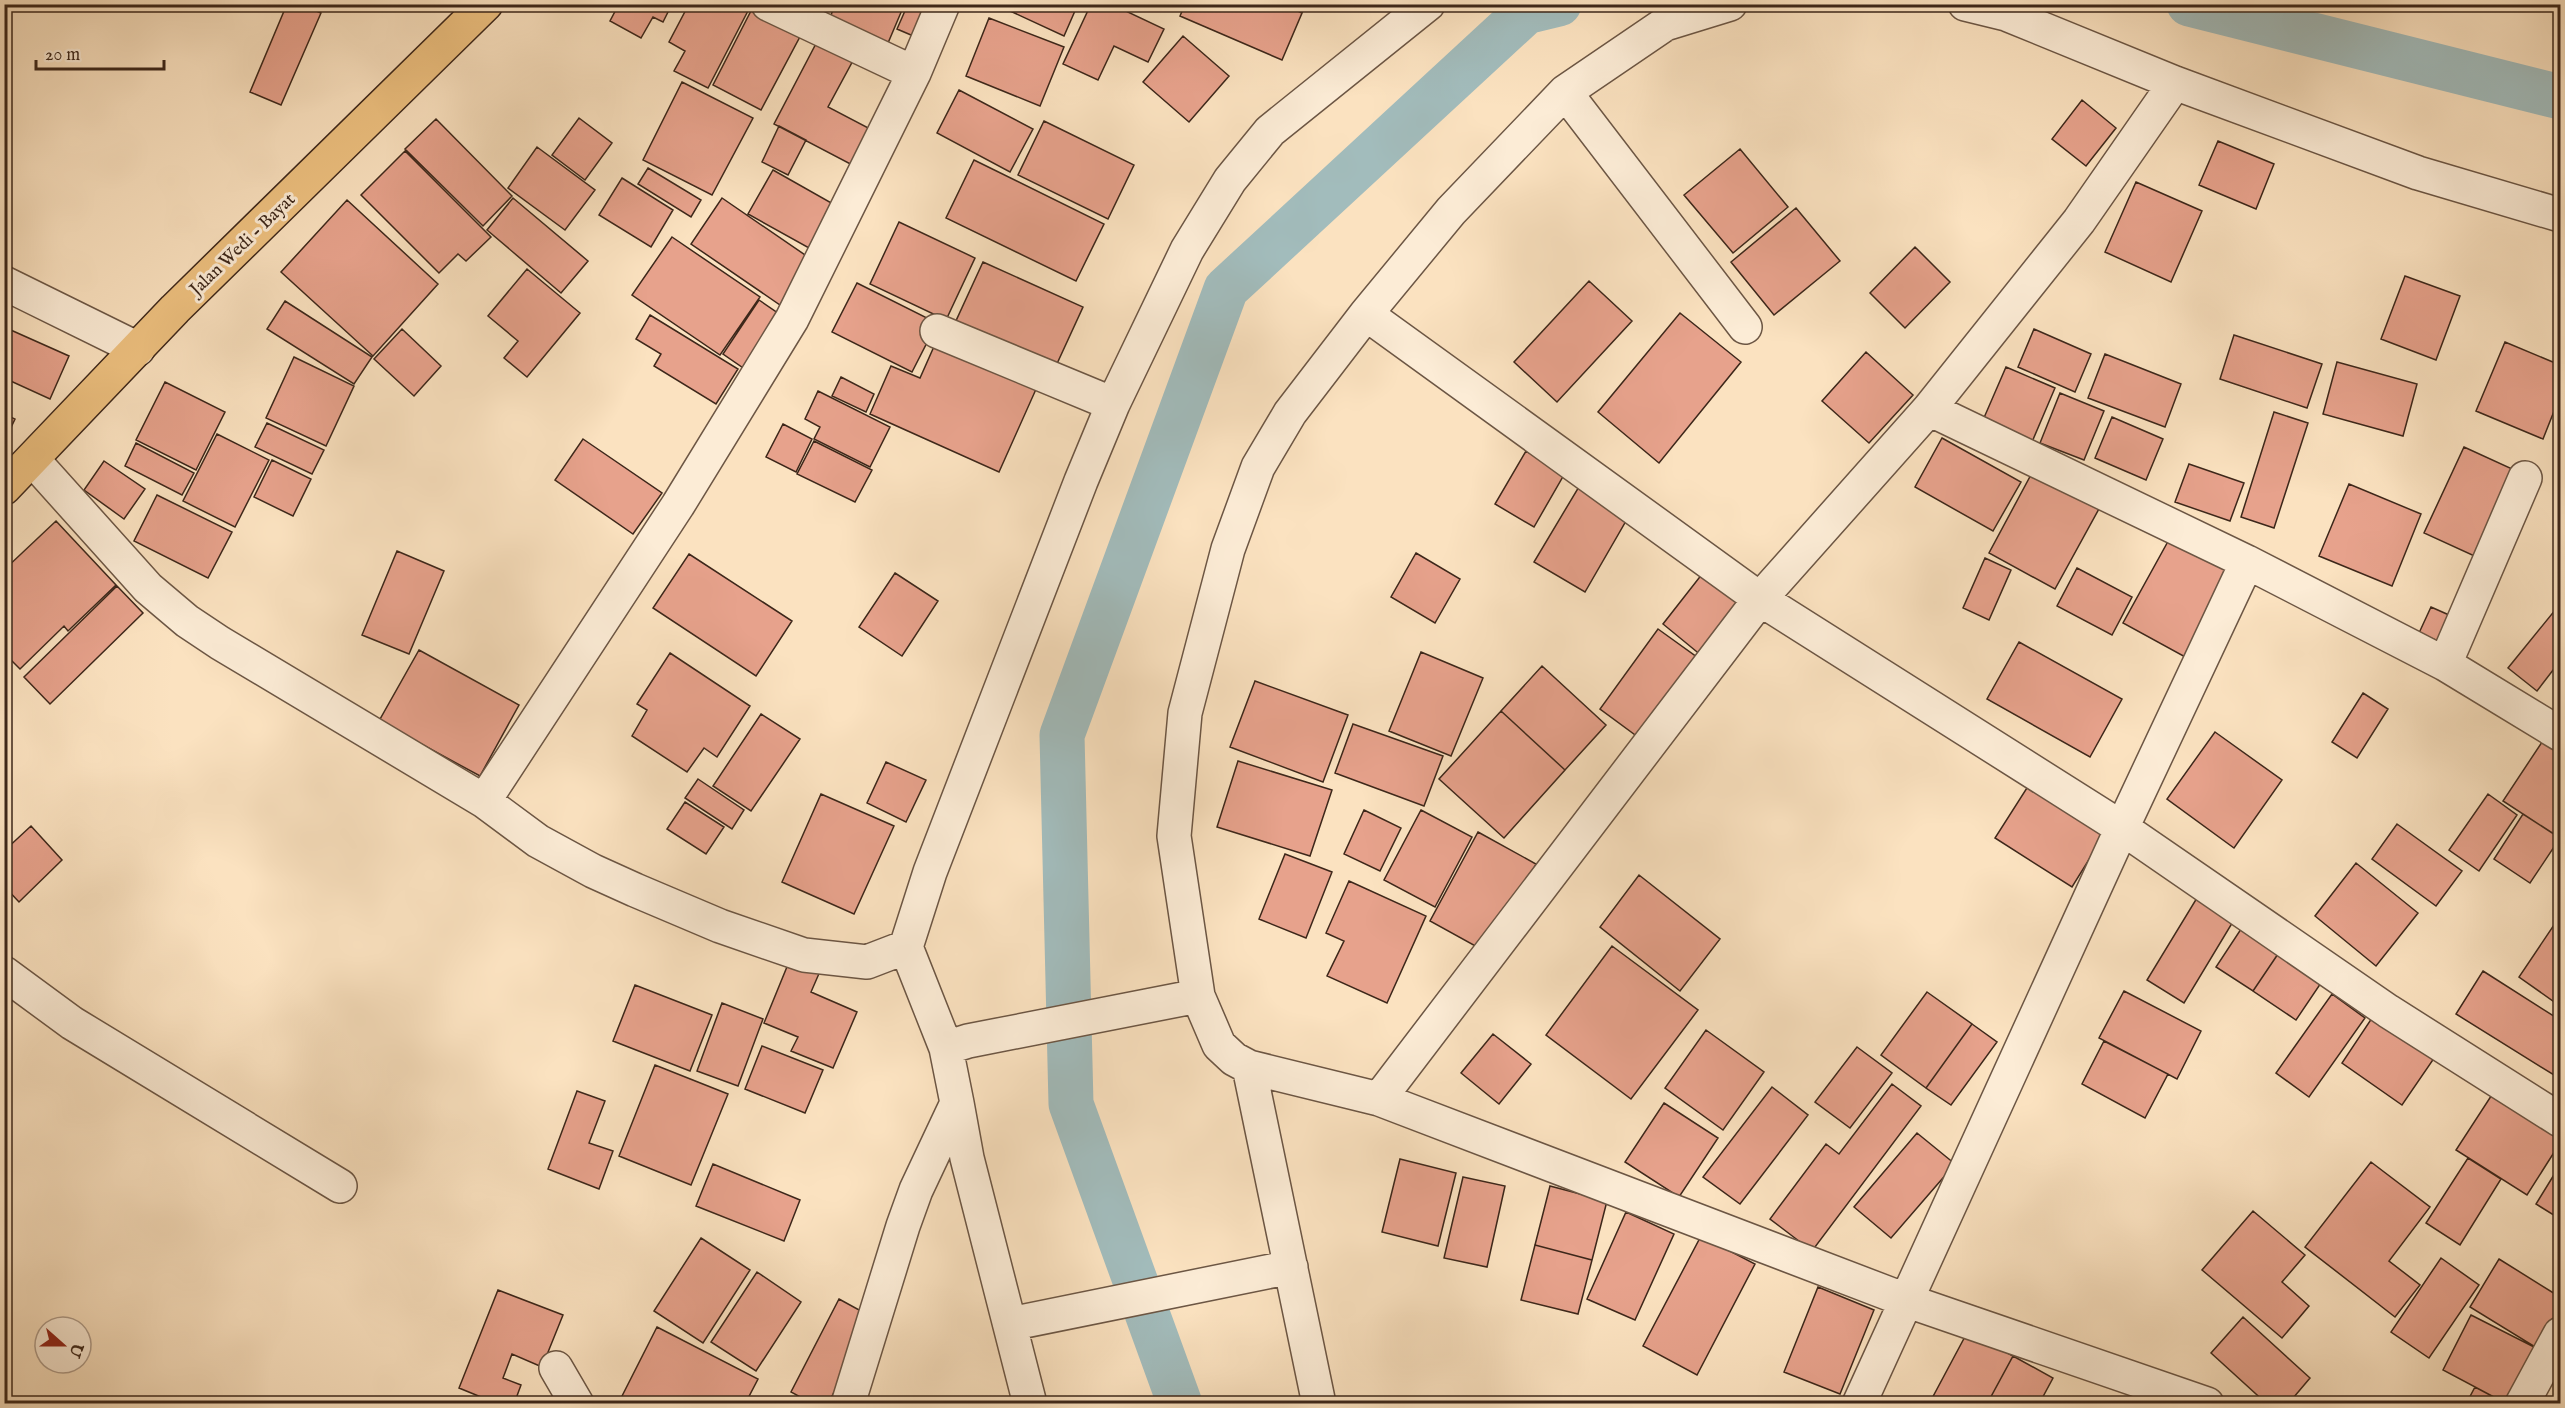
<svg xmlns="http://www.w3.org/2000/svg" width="2565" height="1408" font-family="'IM FELL English',serif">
<rect width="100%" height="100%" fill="#fbe2c0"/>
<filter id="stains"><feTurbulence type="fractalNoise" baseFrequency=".00333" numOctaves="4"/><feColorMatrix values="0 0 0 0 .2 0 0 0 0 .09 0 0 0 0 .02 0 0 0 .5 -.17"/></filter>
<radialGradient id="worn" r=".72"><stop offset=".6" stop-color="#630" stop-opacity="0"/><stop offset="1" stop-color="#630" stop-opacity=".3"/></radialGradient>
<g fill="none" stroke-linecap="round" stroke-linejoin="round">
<path stroke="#a2bcbc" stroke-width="45" d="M2189 4 2560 97
M1180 1404 1071 1104 1062 735 1226 289 1526 12 1559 4"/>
</g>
<path fill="#e7a28c" stroke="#3d271a" stroke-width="1.5" d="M287 4H300L321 13 281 105 250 92Z
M619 4H672L663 22 653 17 641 38 610 21Z
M689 4 751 5 708 88 674 71 685 51 669 42Z
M804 4H824L821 11Z
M835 4H889L902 10 888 43 830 18Z
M908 4H939L925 41 897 29Z
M995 4H1078L1064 36Z
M1091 4H1111L1164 29 1148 62 1114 46 1098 80 1063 64Z
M1185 4H1283L1302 13 1282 60 1180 16Z
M1283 4H1306L1302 13Z
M754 5 803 31 761 110 713 85Z
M989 18 1064 47 1040 106 966 76Z
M820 36 856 55 828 107 876 132 858 168 774 124Z
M1183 36 1229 76 1189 122 1143 82Z
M682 82 753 118 712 195 643 160Z
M959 90 1033 129 1010 172 937 133Z
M2082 100 2116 128 2086 166 2052 139Z
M579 118 612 143 585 180 552 155Z
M436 119 512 196 483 226 405 149Z
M1044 121 1134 165 1108 219 1018 175Z
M779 126 806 140 788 175 762 162Z
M2218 141 2274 164 2256 209 2199 185Z
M537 147 595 190 565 230 508 188Z
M1740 149 1788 207 1733 253 1684 195Z
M405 151 491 237 466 261 458 254 439 273 361 195Z
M974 160 1104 224 1076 281 946 218Z
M648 168 701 200 691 217 638 184Z
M773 170 842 209 818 253 748 214Z
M622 178 673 210 651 247 599 215Z
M2136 182 2202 211 2171 282 2105 252Z
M513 198 588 261 561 293 487 230Z
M722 198 811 259 780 305 691 244Z
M347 200 438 284 373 356 281 272Z
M1796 208 1840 261 1774 315 1731 262Z
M899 222 975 258 946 320 870 284Z
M672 237 760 297 720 355 632 295Z
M1915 247 1950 282 1905 328 1870 293Z
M983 262 1083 307 1055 368 955 323Z
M527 269 580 313 527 377 504 358 518 341 488 316Z
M2405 276 2460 296 2436 360 2381 339Z
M1589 281 1632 321 1557 402 1514 362Z
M857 283 937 323 912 372 832 332Z
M759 300 788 320 752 374 723 354Z
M285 301 372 357 354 384 267 329Z
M1680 313 1741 362 1659 463 1598 412Z
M650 315 738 369 716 404 654 366 661 354 636 339Z
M4 327 69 356 50 399 4 378Z
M402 329 441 366 414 396 374 359Z
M2034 329 2091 354 2075 392 2018 367Z
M2234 335 2322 364 2307 408 2220 379Z
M936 342 1037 387 999 472 870 414 891 366 920 378Z
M2505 342 2560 365V396L2543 439 2476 411Z
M1866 352 1913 395 1869 443 1822 401Z
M2105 354 2181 384 2165 427 2088 398Z
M294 357 354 386 326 446 266 418Z
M2337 362 2417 384 2403 436 2323 414Z
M2006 367 2055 388 2032 442 1983 420Z
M841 377 874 394 866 412 832 396Z
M165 382 225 412 196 470 136 440Z
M818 391 890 427 870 467 814 439 820 427 805 419Z
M2060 393 2104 411 2084 460 2040 443Z
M2274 412 2308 423 2274 528 2241 517Z
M4 414 15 419 4 442Z
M2112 417 2163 439 2146 480 2095 458Z
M267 423 324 450 312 474 255 447Z
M783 424 812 439 796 472 766 457Z
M217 434 269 460 235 527 183 501Z
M1942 438 2021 482 1993 531 1915 487Z
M583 439 662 493 633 534 555 480Z
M814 441 872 470 855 502 797 474Z
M136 443 194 473 182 495 125 466Z
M2464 447 2521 473 2481 559 2424 533Z
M1526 451 1565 473 1534 527 1495 504Z
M272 460 311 479 293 516 254 497Z
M104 461 145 489 124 519 84 490Z
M2189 464 2244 483 2230 521 2175 502Z
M2033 471 2100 507 2055 589 1989 553Z
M2349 484 2421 514 2392 586 2319 556Z
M1580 485 1630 514 1585 592 1534 562Z
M157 495 232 532 208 578 134 541Z
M56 521 116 585 68 631 64 626 20 669 4 653V570Z
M2171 536 2235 572 2187 658 2123 623Z
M397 551 444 571 409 654 362 635Z
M1416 553 1460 579 1435 623 1391 597Z
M689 554 792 621 756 676 653 608Z
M1985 558 2011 570 1989 620 1963 608Z
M2077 568 2132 597 2112 635 2057 606Z
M1706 569 1745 600 1702 656 1663 624Z
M895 573 938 601 902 656 859 627Z
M117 586 143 613 50 704 24 677Z
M2560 604V661L2537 691 2508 668Z
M2431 607 2458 619 2447 645 2419 633Z
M1658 629 1701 660 1642 740 1600 709Z
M2019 642 2122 699 2090 757 1987 699Z
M419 650 519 705 480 776 379 721Z
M1421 652 1483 678 1451 756 1389 731Z
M670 653 750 706 717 757 704 748 687 772 632 736 647 710 637 704Z
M1542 666 1606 725 1565 770 1501 711Z
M1255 681 1348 715 1323 782 1230 747Z
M2363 693 2388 709 2357 758 2332 742Z
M1501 711 1565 770 1504 838 1439 779Z
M761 714 800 739 751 811 713 786Z
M1353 724 1443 756 1424 806 1335 773Z
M2215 732 2282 780 2234 848 2167 799Z
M2548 733 2560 741V838L2503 801Z
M1238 761 1332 790 1310 856 1217 827Z
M886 762 926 780 906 822 867 803Z
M698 779 744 810 732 829 685 798Z
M2032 780 2108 829 2072 887 1995 838Z
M821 794 894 826 854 914 782 882Z
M2488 794 2517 815 2479 871 2449 850Z
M685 802 724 827 706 854 667 829Z
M1364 810 1401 828 1380 871 1344 854Z
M1421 810 1472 837 1435 907 1384 880Z
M2523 814 2560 838 2530 883 2494 859Z
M2397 824 2462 871 2436 906 2372 859Z
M31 826 62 860 19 902 4 886V851Z
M1478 832 1536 864 1488 953 1430 921Z
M1285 854 1332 872 1306 938 1259 919Z
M2356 863 2418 913 2376 966 2315 916Z
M1639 875 1720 939 1680 991 1600 927Z
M1349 881 1426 916 1387 1003 1327 976 1344 941 1326 933Z
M2203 888 2240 910 2184 1003 2147 980Z
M2560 916V1006L2519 977Z
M2243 926 2280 951 2253 991 2216 967Z
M1612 946 1698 1010 1631 1099 1546 1035Z
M2280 951 2323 980 2296 1020 2253 991Z
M791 957 821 969 811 992 857 1012 833 1068 791 1051 798 1037 764 1023Z
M2483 971 2560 1020V1064L2554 1075 2456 1014Z
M635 985 712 1015 690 1071 613 1041Z
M2124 991 2201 1031 2177 1079 2099 1038Z
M1927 992 1972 1024 1926 1088 1881 1055Z
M2332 994 2365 1018 2309 1097 2276 1073Z
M722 1003 763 1019 738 1086 697 1071Z
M2378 1009 2439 1051 2402 1105 2342 1063Z
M1972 1024 1997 1042 1951 1105 1926 1088Z
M1706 1030 1764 1072 1723 1130 1665 1088Z
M1493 1034 1531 1064 1499 1104 1461 1073Z
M2104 1041 2168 1074 2145 1118 2082 1084Z
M762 1046 823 1070 805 1113 745 1089Z
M1857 1047 1892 1073 1850 1128 1815 1102Z
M655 1065 728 1094 691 1185 619 1156Z
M1892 1084 1921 1106 1812 1251 1770 1219 1826 1144 1839 1154Z
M1772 1087 1808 1115 1740 1204 1703 1177Z
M2495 1090 2560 1132V1143L2527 1195 2456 1150Z
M577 1091 605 1101 589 1143 613 1151 599 1189 548 1169Z
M1664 1103 1718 1138 1679 1197 1625 1162Z
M1917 1133 1955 1164 1891 1238 1854 1207Z
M2468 1158 2501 1179 2460 1245 2426 1223Z
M1400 1159 1456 1173 1438 1246 1382 1232Z
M2371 1162 2430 1207 2389 1261 2420 1285 2395 1317 2305 1247Z
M713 1164 800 1200 784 1241 696 1206Z
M2560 1165V1219L2536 1204Z
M1463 1177 1505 1186 1487 1267 1444 1258Z
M1550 1186 1607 1201 1592 1260 1535 1245Z
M2253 1211 2305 1255 2282 1282 2309 1306 2282 1338 2202 1270Z
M1626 1212 1674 1234 1635 1320 1587 1299Z
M1701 1236 1755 1264 1697 1375 1643 1346Z
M701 1238 750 1270 703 1343 654 1311Z
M1535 1245 1592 1260 1578 1314 1521 1300Z
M2441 1258 2479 1285 2429 1358 2391 1332Z
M2499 1259 2560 1297V1318L2540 1350 2470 1307Z
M757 1272 801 1302 756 1371 711 1342Z
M1818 1287 1874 1310 1840 1394 1784 1372Z
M498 1290 563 1315 542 1367 512 1354 503 1378 521 1385 514 1404H498L459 1388Z
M839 1299 872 1317 828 1404H813L791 1392Z
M2471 1315 2540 1350 2507 1404 2443 1370Z
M2243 1317 2310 1378 2288 1404H2267L2211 1353Z
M657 1327 758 1379 745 1404H618Z
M1968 1331 2013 1356 1987 1404H1929Z
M2013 1356 2053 1378 2039 1404H1987Z
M2475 1387 2507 1404H2466Z"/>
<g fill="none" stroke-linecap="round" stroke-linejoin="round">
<g stroke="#6c5644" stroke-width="36">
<path id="minor" d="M768 4 914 73
M1730 4 1665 24 1565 92 1451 211 1366 314 1290 413 1258 467 1228 549 1185 713 1174 836 1198 996 1219 1045 1234 1059 1249 1067 1379 1099 1908 1301 2207 1404
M1965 4 2006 14 2175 83 2418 173 2560 215
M1565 92 1745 327
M4 283 138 349
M1366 314 1760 599 2122 828 2388 1011 2560 1120
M937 331 1113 404
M1929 409 2247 562 2445 664 2560 734
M33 460 148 588 187 621 220 643 484 801 538 841 593 871 635 890 720 926 804 955 867 962 906 947 946 1048 957 1103 916 1190 903 1226 848 1404
M2445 664 2525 478
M484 801 678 505 792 319 914 73 943 4
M906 947 930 872 1081 481 1113 404 1187 250 1230 180 1270 131 1428 4
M4 973 72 1023 340 1186
M946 1048 968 1041 1198 996
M1249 1067 1319 1404
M1379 1099 1760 599 1929 409 2079 221 2175 83
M957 1103 967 1158 1030 1404
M1010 1324 1291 1267
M556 1368 577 1404
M1859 1404 2122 828 2247 562
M2522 1404 2560 1334"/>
</g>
<g stroke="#3d271a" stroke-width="36">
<path id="major" d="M4 488 175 309 486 4"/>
</g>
<use href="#minor" stroke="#fcecd6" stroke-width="33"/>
<use href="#major" stroke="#eec180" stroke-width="33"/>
</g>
<g text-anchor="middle" stroke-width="6" stroke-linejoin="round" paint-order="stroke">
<g font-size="18" fill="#3d271a" stroke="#fcecd6">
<text transform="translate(242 244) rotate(-44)" y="6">Jalan Wedi - Bayat</text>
</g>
</g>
<rect width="2565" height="1408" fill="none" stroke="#fbe2c0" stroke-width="24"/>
<rect x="6" y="6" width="2553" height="1396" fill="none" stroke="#3d271a" stroke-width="3"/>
<rect x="12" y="12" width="2541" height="1384" fill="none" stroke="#3d271a" stroke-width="1.5"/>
<g transform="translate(63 1345) rotate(111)"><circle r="28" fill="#fcecd6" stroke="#b09d8b" stroke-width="1.5"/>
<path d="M0-4.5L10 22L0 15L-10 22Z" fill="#8f2418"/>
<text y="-9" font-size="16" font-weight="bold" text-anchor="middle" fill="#3d271a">U</text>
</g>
<path d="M36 60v9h128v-9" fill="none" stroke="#3d271a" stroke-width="3"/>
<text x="45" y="60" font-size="18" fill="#3d271a" stroke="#fcecd6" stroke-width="4.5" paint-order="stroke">20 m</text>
<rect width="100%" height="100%" filter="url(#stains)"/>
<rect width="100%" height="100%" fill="url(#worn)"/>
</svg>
